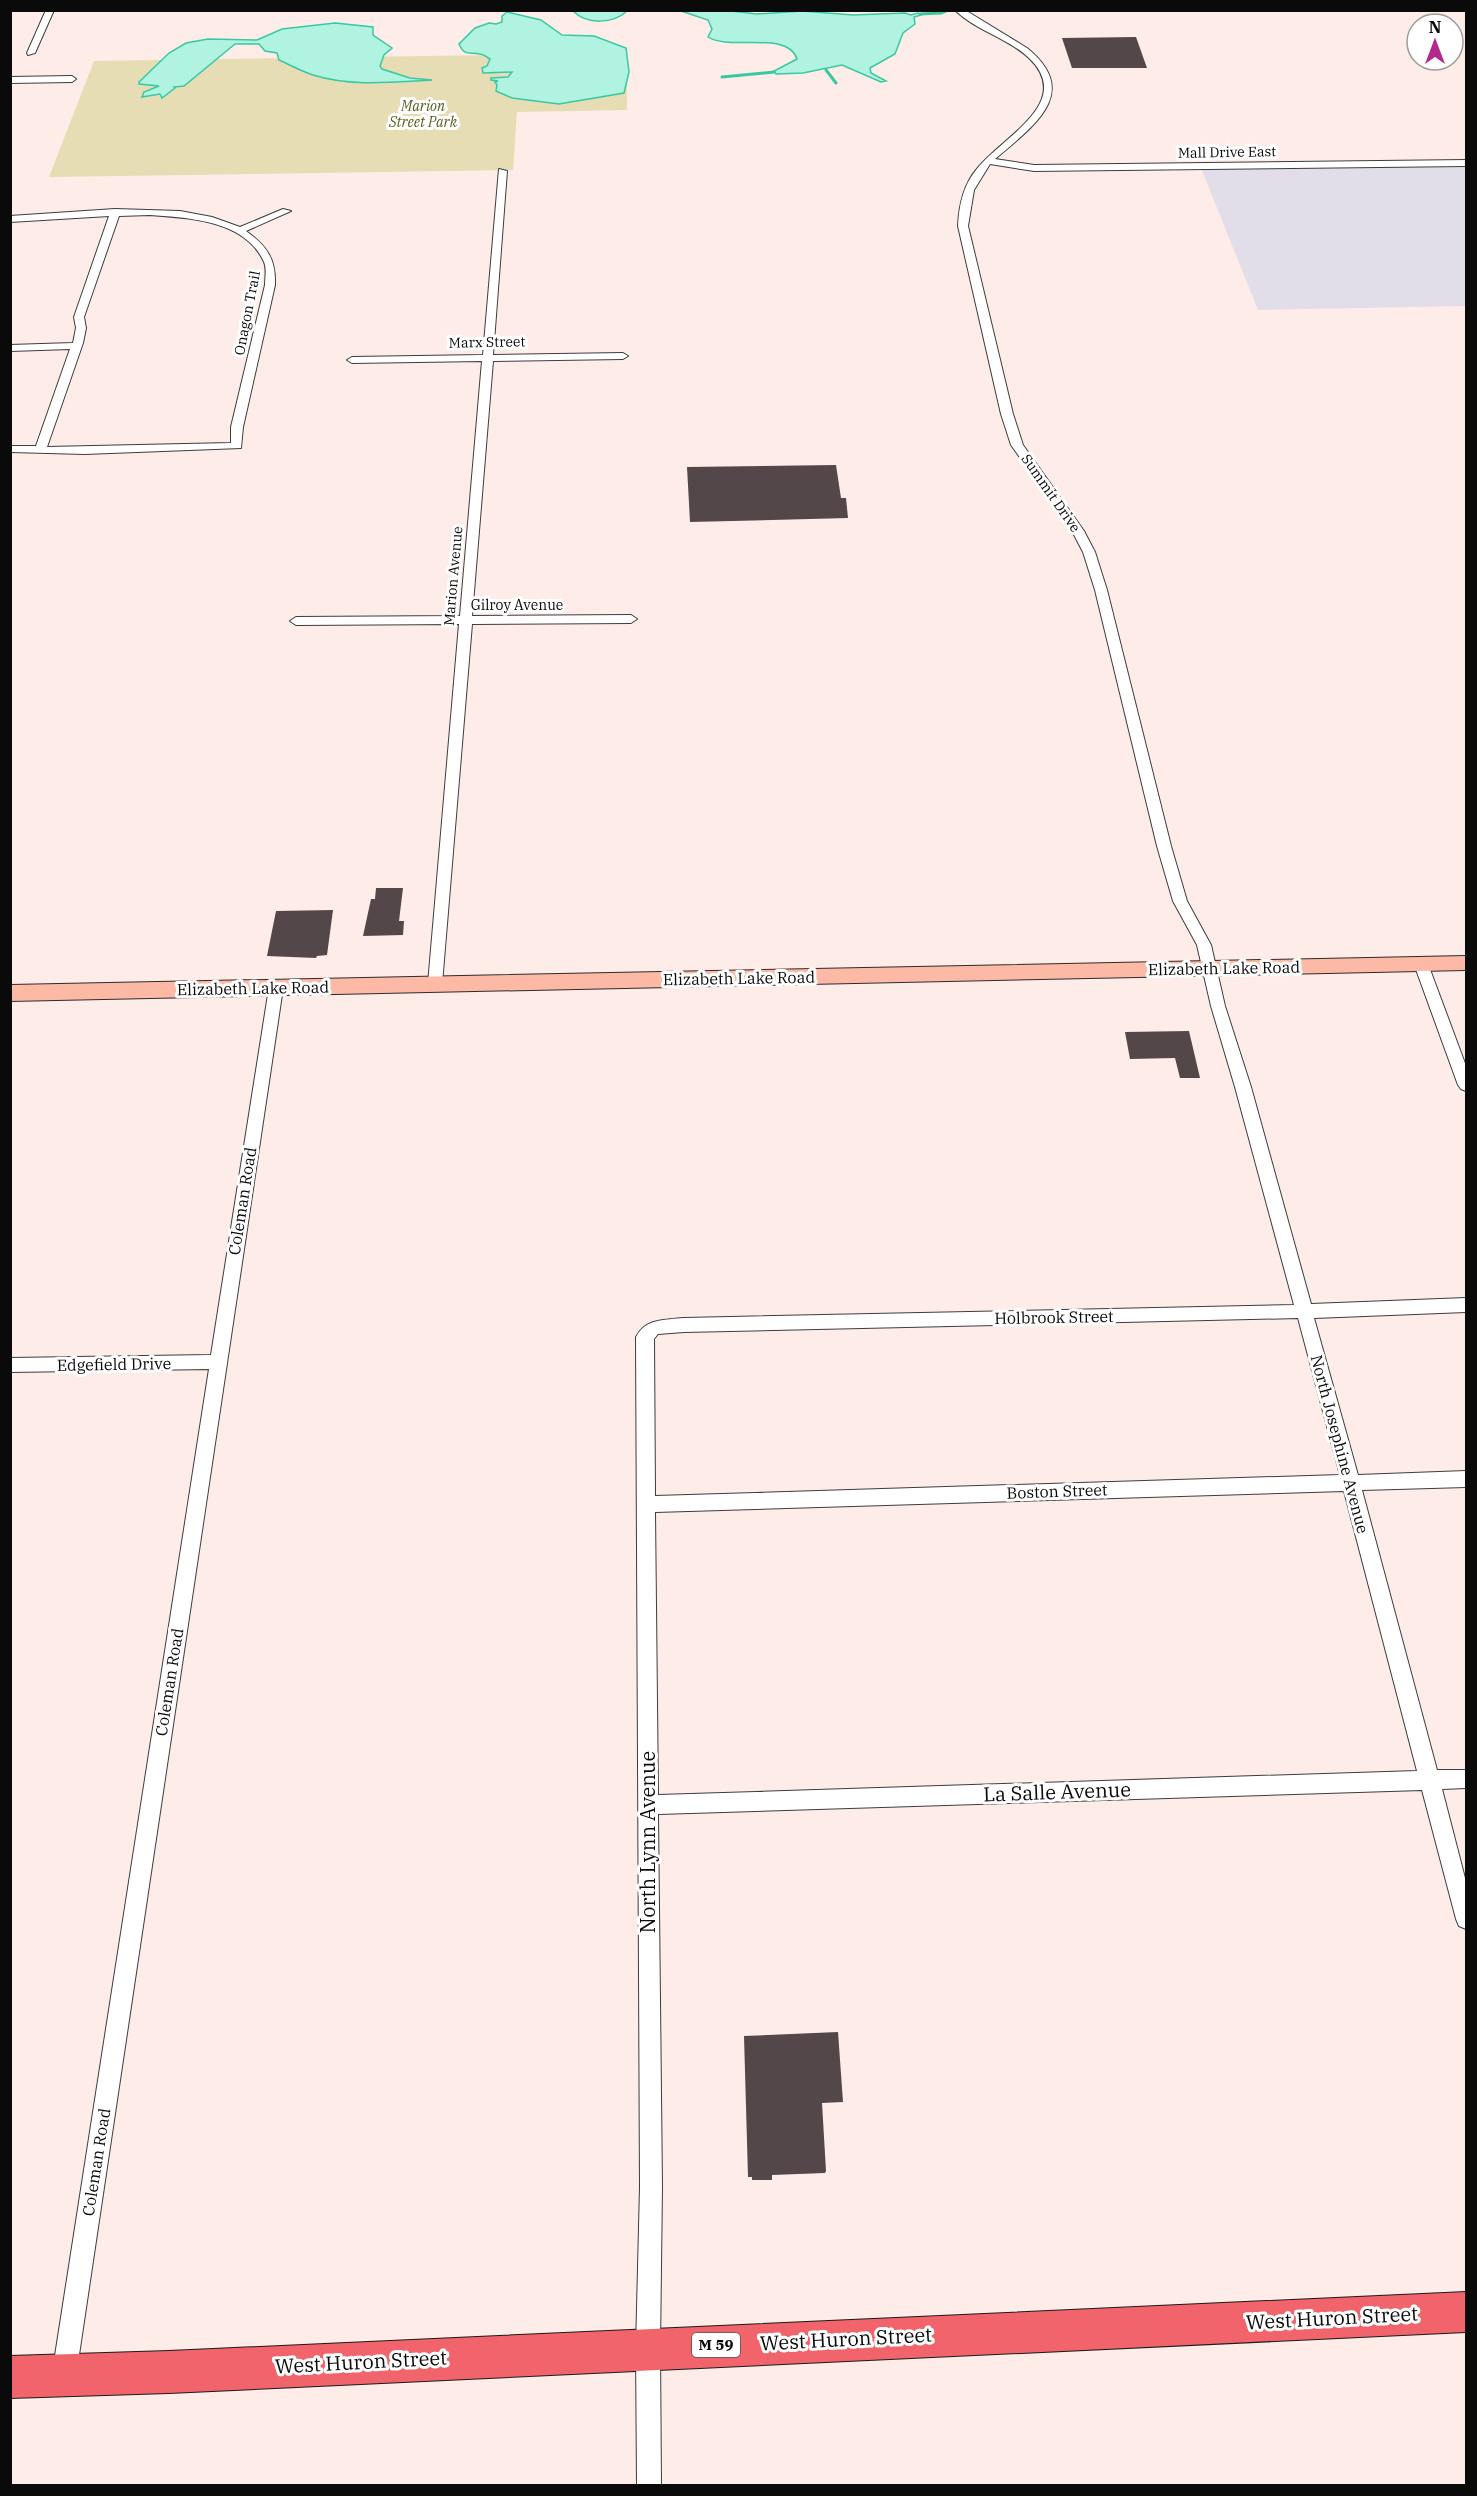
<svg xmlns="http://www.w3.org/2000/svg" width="1477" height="2496" font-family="'IBM Plex Serif',serif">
<rect width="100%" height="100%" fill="#feece9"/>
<path fill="#e1deea" d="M1466 165V306L1258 310 1201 168Z"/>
<path fill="#e6ddb4" d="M627 53V110L517 112 513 170 49 177 94 61Z"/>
<path fill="#aff3e0" stroke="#39c8a2" stroke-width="1.5" d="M573 11H627C613 24 587 25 573 11Z
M681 11H731L757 14 802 11 853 15 905 13 911 15 918 13 921 15 914 17 915 24 903 33 895 54 870 68 871 73 886 81 881 82 842 65 803 73 776 74 774 71 797 59C788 30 729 51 708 37L712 29 708 20Z
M507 12 541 20 562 35 594 36 626 48 629 72 624 93 559 104 512 98 496 91 497 85 495 82 498 81 491 80V78L508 77 512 72 483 73 482 68 487 66 490 59C486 57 484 54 480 54 469 52 464 56 459 44L475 28 489 23 496 24 502 22V16Z
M335 23 373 27V35L392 48 384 55 380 66 382 69 410 78 432 80C393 82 351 87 313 75 301 71 290 65 279 60L277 53 265 51 259 44H235L184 86 174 87 175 88 162 98 160 94 142 97 144 92 159 86 139 84V82L169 53 186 43 208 39 257 40 282 29Z"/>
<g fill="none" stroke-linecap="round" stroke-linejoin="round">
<path stroke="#39c8a2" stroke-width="3" d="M920 14 941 13 948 10
M826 70 836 83
M722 77 774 72"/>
</g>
<path fill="#53474a" d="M1136 37 1147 68H1072L1062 38Z
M836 465 841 498H846L848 518 690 522 687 467Z
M376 888H403L399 921H404L403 935 363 936 371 899H375Z
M333 910 327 955 317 956 316 958 267 956 276 911Z
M1189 1031 1200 1078H1180L1175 1058 1130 1059 1125 1032Z
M838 2032 843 2102 822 2103 826 2171 825 2173 772 2175V2180H752V2177H748L744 2036Z"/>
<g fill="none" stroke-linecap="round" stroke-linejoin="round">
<g stroke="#3d3d3d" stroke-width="2">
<path id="minor" d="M46 10H54L35 53 28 55 27 53Z
M955 10H965L1027 48C1083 93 1032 127 995 159L1034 165 1466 160V166L1034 171 990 164 974 190 968 226 1013 414 1023 445 1084 531 1095 552 1107 590 1171 846 1187 901 1211 945 1225 1006 1251 1087 1311 1304 1466 1298V1312L1314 1318 1358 1475 1466 1471V1487L1362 1490 1437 1770H1466V1788L1442 1789 1466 1882V1929L1459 1926 1456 1919 1422 1790 658 1814 662 2187 660 2348 661 2486H637L636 2348 640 2187 636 1337C646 1318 665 1320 684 1318L1294 1305 1235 1087 1211 1006 1197 945 1173 901 1157 846 1095 590 1083 552 1072 531 1011 445 1001 414 958 226C959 205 963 186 976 170 1000 138 1076 103 1029 58 1008 38 976 31 955 10ZM1298 1318 1340 1475 655 1496 654 1339 658 1334 684 1332ZM1344 1491 1417 1771 658 1795 655 1512Z
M10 77 72 76 76 79 72 82 10 83Z
M499 169 507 171 493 355 623 353 628 356 623 359 493 361 472 616 631 615 637 619 631 623 472 624 442 984 435 989 428 984 459 624 296 625 290 621 296 617 460 616 482 361 352 363 347 360 352 357 483 355Z
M115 209 180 211 212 217 240 227 283 209 291 211 246 231C267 246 276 259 275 285L243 427 241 448 85 454 10 452V446H36L70 349 10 351V345L73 343 76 328 74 317 109 216 10 222V216ZM150 215C189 218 245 220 264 262 267 269 265 278 265 285L231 427V443L47 447 83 343 86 328 84 317 119 216Z
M1421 959 1428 964 1466 1066V1091L1461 1089 1458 1085 1414 964Z
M276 983 283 988 76 2375 72 2383 64 2387 56 2383 52 2375 209 1369 10 1372V1358L211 1355 269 988Z"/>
</g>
<g stroke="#2c2c2c" stroke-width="2">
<path id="secondary" d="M1466 956V970L10 1001V985Z"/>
</g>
<g stroke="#1b1b1b" stroke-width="2">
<path id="trunk" d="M1466 2292V2332L169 2393 10 2398V2356L169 2351Z"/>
</g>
<use href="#minor" fill="#fff" fill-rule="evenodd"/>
<use href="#secondary" fill="#fcb9a6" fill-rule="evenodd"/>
<use href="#trunk" fill="#f2646c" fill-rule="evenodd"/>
</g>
<g text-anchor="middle" stroke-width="6" stroke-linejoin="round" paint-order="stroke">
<g font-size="14" font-style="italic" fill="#565f1e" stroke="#fff">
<text x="423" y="111">Marion<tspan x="423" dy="16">Street Park</tspan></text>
</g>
<g font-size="14" fill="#0a0a0a" stroke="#fff">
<text transform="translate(1227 152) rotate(-1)" y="5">Mall Drive East</text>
<text transform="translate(247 313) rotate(-79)" y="5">Onagon Trail</text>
<text transform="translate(487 342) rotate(-1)" y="5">Marx Street</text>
<text transform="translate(1051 493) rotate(55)" y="5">Summit Drive</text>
<text transform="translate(453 576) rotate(-85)" y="5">Marion Avenue</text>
<text x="517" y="610">Gilroy Avenue</text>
</g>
<rect fill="#fff" stroke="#545454" stroke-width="1.5" x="692" y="2333" width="48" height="24" rx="4.5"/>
<g font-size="15" font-weight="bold" fill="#0a0a0a">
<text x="716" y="2350">M 59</text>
</g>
<g font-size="16" fill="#0a0a0a" stroke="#fff">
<text transform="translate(1224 968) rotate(-1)" y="6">Elizabeth Lake Road</text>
<text transform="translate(739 978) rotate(-1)" y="6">Elizabeth Lake Road</text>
<text transform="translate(253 988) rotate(-1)" y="6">Elizabeth Lake Road</text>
<text transform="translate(242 1201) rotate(-81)" y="6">Coleman Road</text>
<text transform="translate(1054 1317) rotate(-1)" y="6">Holbrook Street</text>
<text transform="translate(114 1364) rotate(-1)" y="6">Edgefield Drive</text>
<text transform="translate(1340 1444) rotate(75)" y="6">North Josephine Avenue</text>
<text transform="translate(1057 1491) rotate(-2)" y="6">Boston Street</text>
<text transform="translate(169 1682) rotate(-81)" y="6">Coleman Road</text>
<text transform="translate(96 2162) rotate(-81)" y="6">Coleman Road</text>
</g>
<g font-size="20" fill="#0a0a0a" stroke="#fff">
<text transform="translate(1057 1792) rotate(-2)" y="7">La Salle Avenue</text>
<text transform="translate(648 1842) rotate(-90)" y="7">North Lynn Avenue</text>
<text transform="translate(1332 2318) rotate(-3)" y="7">West Huron Street</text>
<text transform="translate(846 2339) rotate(-3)" y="7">West Huron Street</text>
<text transform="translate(361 2362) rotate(-3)" y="7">West Huron Street</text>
</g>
</g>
<rect width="1477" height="2496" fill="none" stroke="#0a0a0a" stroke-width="24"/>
<g transform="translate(1435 42)"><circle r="28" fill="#ffffff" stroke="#9d9d9d" stroke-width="1.5"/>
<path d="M0-4.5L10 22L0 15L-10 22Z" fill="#b4288c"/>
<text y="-9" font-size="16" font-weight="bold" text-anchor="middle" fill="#0a0a0a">N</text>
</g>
</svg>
